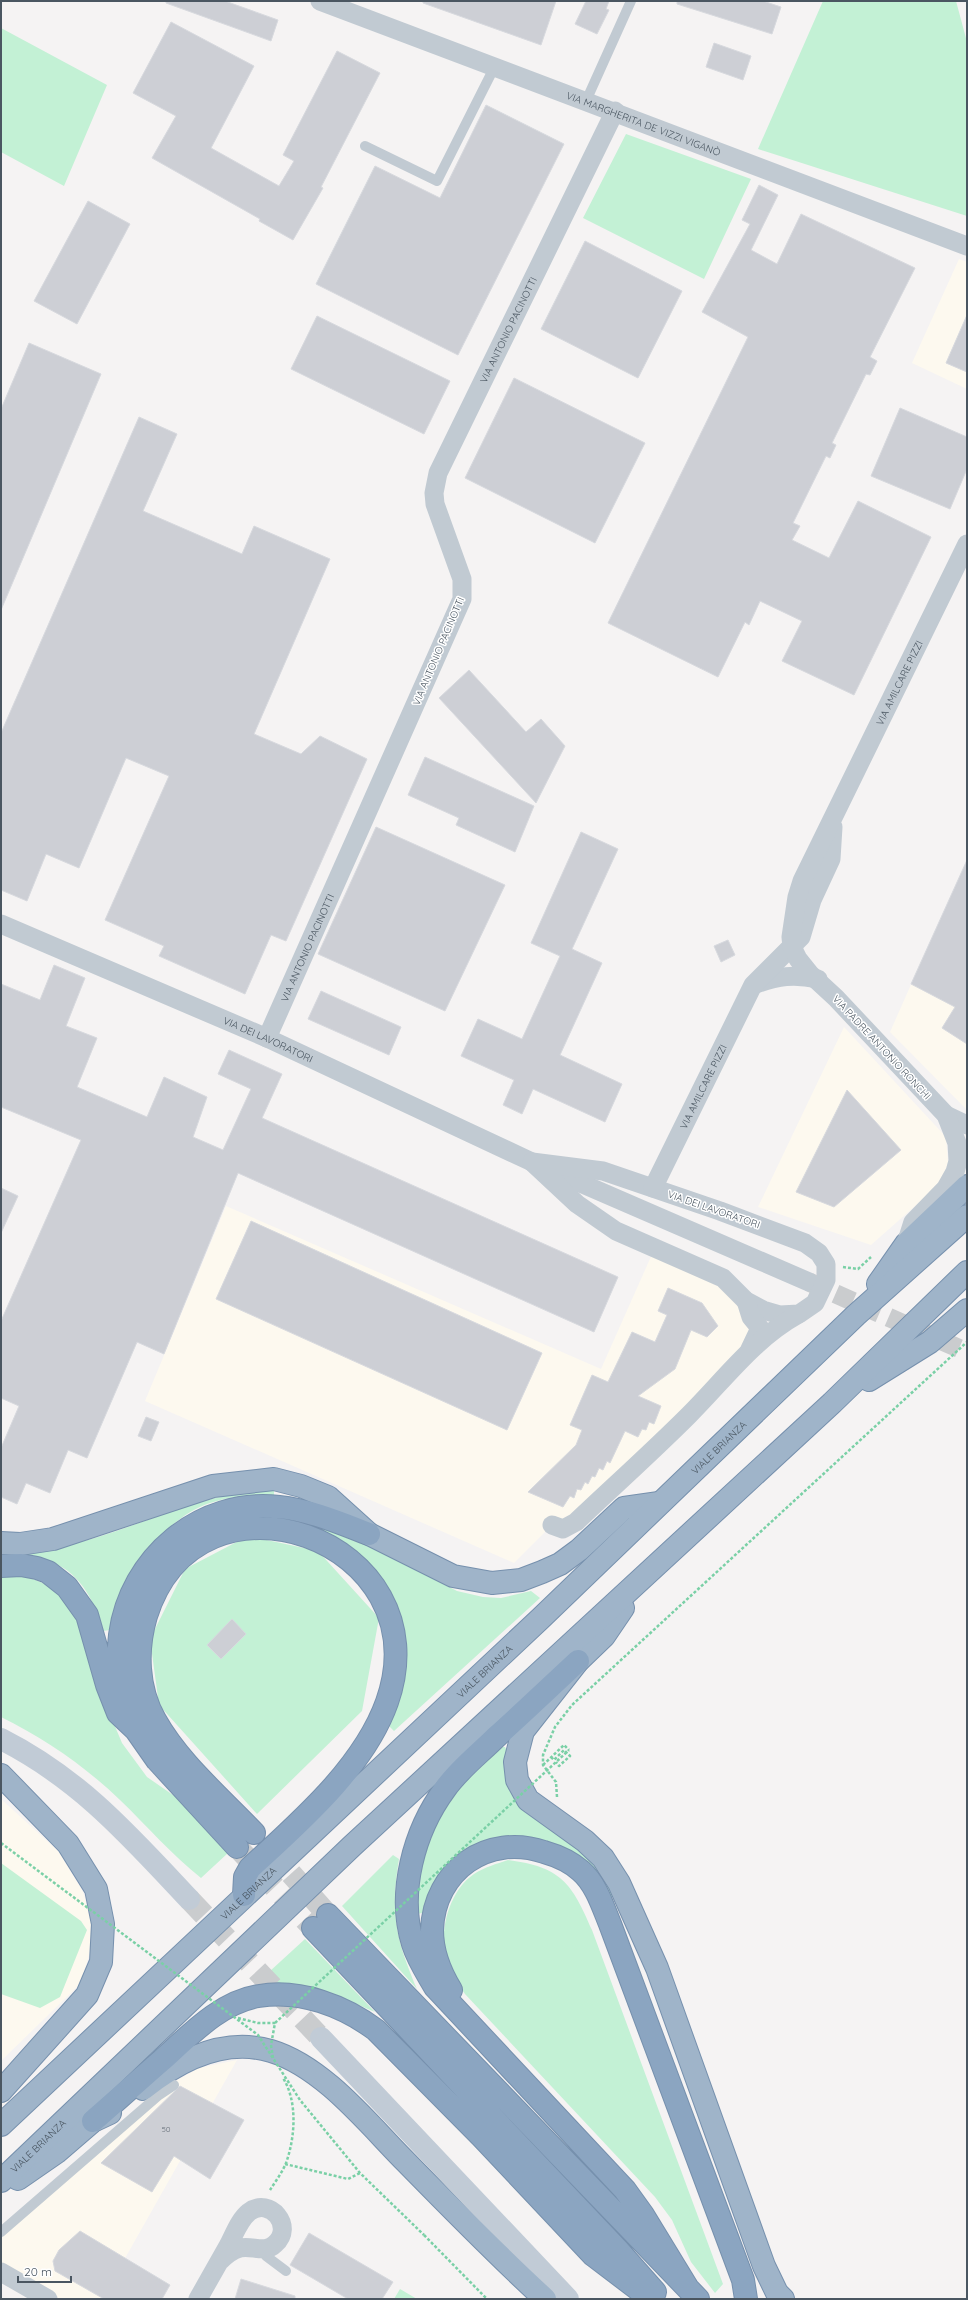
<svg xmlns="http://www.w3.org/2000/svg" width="968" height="2300" font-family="Quicksand,sans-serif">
<rect width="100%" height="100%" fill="#f5f3f3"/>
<path fill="#fdf9ef" d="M959 259 967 262V389L912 363Z
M925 953 967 983V1110L890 1032Z
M844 1027 946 1137 948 1162 941 1183 871 1245 758 1207Z
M226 1206 601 1369 653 1252 721 1282 742 1302 753 1336 694 1400 568 1518 552 1525 514 1563 145 1401Z
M1 1799 58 1851 83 1892 95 1934 81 1983 1 2061Z
M237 2060 102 2299H55L1 2267V2226L165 2087 199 2068Z"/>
<path fill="#c3f1d5" d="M823 1H956L967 42V216L758 149Z
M1 28 107 85 64 186 1 152Z
M626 134 751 179 704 279 583 218Z
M274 1490V1495C252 1494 231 1496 210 1503 161 1519 119 1582 110 1630L103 1631C95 1603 82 1575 54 1563 41 1557 15 1557 1 1556V1552C33 1549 66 1547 98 1537 156 1519 211 1491 274 1490Z
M295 1516 345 1533 457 1591 483 1597 501 1598 531 1591 540 1598 394 1731 388 1725C405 1683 415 1632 388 1591 383 1584 375 1577 369 1571 345 1544 329 1534 294 1521Z
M248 1536 318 1551 379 1618 362 1711 257 1814 159 1705 150 1639 185 1569Z
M8 1575 26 1576 52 1587 74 1609 109 1712 122 1743 147 1777 186 1804 228 1853 201 1878C172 1855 147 1826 120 1800 86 1767 44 1738 1 1717V1577Z
M502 1747H505L507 1751 517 1802 526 1813 570 1842 597 1865 614 1896 611 1897 562 1848 539 1839 523 1838 502 1840 427 1904 422 1913 417 1914V1875L422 1856 443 1809 466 1781Z
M393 1855 399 1859C390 1914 396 1939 417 1989L342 1906Z
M508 1860C561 1867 572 1883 592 1930L723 2284 715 2293 691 2262 672 2220 655 2197 465 1994C460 1987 454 1979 450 1971 436 1941 446 1893 474 1874 485 1867 496 1864 508 1860Z
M1 1863 81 1921 87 1930 60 1997 40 2008 1 1994Z
M305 1939 375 2012C329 1991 311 1986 261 1987L257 1983Z
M400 2289 417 2299H394Z"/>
<path fill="#cdcfd5" stroke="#d7d9de" d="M166 1H225L278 20 271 41 166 3Z
M423 1H556L541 45 423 3Z
M586 1H609L606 9 609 10 597 34 575 24Z
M677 1H763L781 7 772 34 677 4Z
M171 22 254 66 211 148 279 186 294 161 283 155 337 51 380 73 321 187 323 188 293 240 259 221 260 219 152 158 176 116 133 93Z
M714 43 751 56 743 80 706 67Z
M486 105 564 144 458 355 316 284 375 166 440 198Z
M759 185 778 195 751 250 777 264 801 214 915 268 870 357 877 361 870 375 866 374 832 443 836 445 830 458 826 456 793 523 800 526 792 540 829 558 858 501 931 537 854 695 782 661 802 621 760 601 749 625 745 622 718 677 608 623 748 337 702 312 750 224 742 220Z
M88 201 130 224 77 324 34 301Z
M585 241 682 291 638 378 541 329Z
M967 315V372L946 363Z
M317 316 450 381 424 434 291 369Z
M29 343 101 374 1 610V409Z
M514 378 645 443 595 543 465 478Z
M900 408 967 437V469L950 509 871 476Z
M139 417 177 434 143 511 242 554 254 526 330 559 254 734 301 754 320 736 367 759 286 941 271 935 245 994 159 956 164 946 105 920 169 776 126 758 79 868 46 854 27 901 1 890V733Z
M469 670 526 732 541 719 565 746 536 803 439 698Z
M425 757 534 806 515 852 456 825 459 818 408 795Z
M376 827 505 885 445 1011 318 954Z
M581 832 618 849 572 949 602 963 560 1055 622 1084 605 1122 533 1089 522 1114 503 1105 514 1080 461 1056 478 1019 522 1039 560 956 531 943Z
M967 860V1044L942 1028 955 1007 911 984Z
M728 940 735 955 721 962 714 946Z
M54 965 85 978 66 1026 97 1038 77 1087 147 1117 164 1077 207 1097 193 1137 223 1150 251 1089 218 1074 229 1050 282 1074 262 1118 618 1277 594 1332 238 1173 164 1354 137 1342 87 1458 68 1450 50 1493 26 1483 17 1504 1 1497V1448L19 1406 1 1398V1321L81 1140 1 1107V984L40 1000Z
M321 991 401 1027 389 1055 308 1019Z
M847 1090 901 1150 834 1207 796 1192Z
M1 1188 18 1196 1 1233Z
M251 1221 542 1353 507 1430 216 1299Z
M668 1288 702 1303 718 1326 707 1337 691 1330 675 1369 638 1396 661 1406 654 1424 649 1422 646 1430 642 1429 638 1437 625 1431 610 1463 607 1461 603 1470 599 1468 595 1477 592 1476 588 1484 585 1482 581 1490 577 1489 574 1498 570 1496 563 1507 528 1492 576 1445 582 1430 570 1425 592 1375 608 1382 632 1332 655 1342 667 1315 658 1311Z
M146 1417 159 1422 151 1441 138 1436Z
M232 1619 246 1634 221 1659 207 1645Z
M180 2086 244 2120 210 2179 174 2156 152 2192 101 2163Z
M80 2231 170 2285 162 2299H104L55 2271 53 2261 59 2250Z
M309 2233 393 2282 382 2299H348L290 2265Z
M241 2279 295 2296V2299H235Z"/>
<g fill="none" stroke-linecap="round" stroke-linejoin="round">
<path stroke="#caccce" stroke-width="19" stroke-dasharray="19 10" stroke-linecap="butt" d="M809 1282 967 1352"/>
<path stroke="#caccce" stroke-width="22" stroke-dasharray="22 11" stroke-linecap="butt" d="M189 1899 321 2038"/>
<path stroke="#caccce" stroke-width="22" stroke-dasharray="22 11" stroke-linecap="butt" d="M237 1847 313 1928
M269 1849 328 1915"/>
<g stroke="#7690ad" stroke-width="24">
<g id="trunk">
<path d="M878 1284 906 1244 967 1186"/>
<path d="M869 1380 930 1342 967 1310"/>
<path d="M1 1543 20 1544 53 1539 213 1486 274 1479 301 1486 328 1497 369 1534 453 1576 492 1583 521 1580 542 1572 560 1564 579 1550 624 1508 659 1503"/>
<path d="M623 1608 604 1636 578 1661 523 1731 515 1762 517 1780 528 1800 585 1841 603 1858 619 1883 657 1968 764 2266 777 2293 783 2299"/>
<path d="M1 1775 68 1844 96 1889 103 1924 101 1962 87 1995 1 2091"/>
<path d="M143 2089C178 2061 224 2037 271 2051 324 2067 369 2125 407 2163 452 2209 497 2255 545 2299"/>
<path id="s6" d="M1 2125 540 1619 856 1315 967 1216"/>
<path d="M18 2179 57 2152 93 2121 110 2113"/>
<path id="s7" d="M1 2181 352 1846 832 1403 967 1272"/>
</g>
</g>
<g stroke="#7690ad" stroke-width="24">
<path id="motorway" d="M1 1566 21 1565 37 1568 48 1572 67 1587 87 1615 107 1685 118 1713 136 1730 157 1760 237 1847
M578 1661C551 1686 524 1712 496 1737 479 1754 459 1769 445 1789 414 1831 397 1893 413 1944 418 1960 427 1973 435 1987L625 2190 643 2215 687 2287
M136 1730C131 1711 122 1691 119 1672 117 1660 119 1647 120 1635 130 1558 200 1498 279 1507 310 1510 340 1523 369 1534
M244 1895 245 1877 250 1868C300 1822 364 1767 387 1702 444 1540 198 1451 146 1616 136 1650 137 1688 155 1720 179 1763 220 1797 254 1833
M328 1915 698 2299
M313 1928 617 2249 655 2292
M451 1990C440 1972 432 1951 432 1930 434 1870 488 1833 544 1852 558 1856 571 1862 581 1871 596 1884 603 1907 610 1924L743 2280 746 2299
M93 2121C116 2101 138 2081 161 2061 189 2036 220 2002 259 1996 300 1989 344 2006 376 2030L481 2136 593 2255 651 2299"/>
</g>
<path stroke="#7ad0a6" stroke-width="2.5" stroke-dasharray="3 2" stroke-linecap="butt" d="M843 1267 858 1269 871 1257
M551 1757 554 1760 564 1750 570 1756 559 1766 556 1762
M543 1765 564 1745 569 1750
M557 1797 556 1782 543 1765V1755L555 1727 572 1705 967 1342
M285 2164 348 2179 360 2173
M270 2190C275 2182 282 2173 286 2163 295 2138 298 2102 283 2078
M424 2235 487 2299"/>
<path stroke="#c1cad2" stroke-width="10" d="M586 101 631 1
M365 146 437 181 495 66
M1 2232 159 2095 174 2085
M263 2249 266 2256 286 2271"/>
<g stroke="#c1cad2" stroke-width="19">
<path id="s1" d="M320 1 967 246"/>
<path id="s2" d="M1 924 267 1038 532 1162 809 1282"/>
<path d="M756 984C778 976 794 974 818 979"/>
<path id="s3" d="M267 1038 462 599V579L435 504 434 493 438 473 615 111"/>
<path d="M946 1115 967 1125"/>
<path d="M532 1162 603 1171 720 1211 805 1243 819 1253 826 1264V1280L815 1303 799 1314 780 1315 763 1310 746 1301 723 1278 616 1231 577 1204Z"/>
<path id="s4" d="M653 1188 753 985 801 937 812 900 831 859 833 827"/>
<path id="s5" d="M906 1244 913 1222 946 1188 955 1172 958 1161 957 1143 946 1115 836 998 810 974 798 959 792 947 791 937 797 897 802 881 967 544"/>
<path d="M746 1301 751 1317 760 1328 750 1349"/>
<path d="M552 1525 563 1529 576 1522C614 1486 652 1452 689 1415 724 1380 754 1339 797 1315"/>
<path d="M1 2272 48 2299"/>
<path d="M198 2299C208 2281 218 2264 228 2246 234 2235 239 2220 249 2212 270 2196 295 2227 275 2244 265 2254 252 2245 240 2248 232 2250 226 2255 220 2261"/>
</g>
<path stroke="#c1cbd6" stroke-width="22" d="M1 1739C80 1779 129 1835 189 1899
M321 2038 568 2299"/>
<use href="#trunk" stroke="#9fb4c9" stroke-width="22"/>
<use href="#motorway" stroke="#8ba5c1" stroke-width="22"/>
<path stroke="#7ad0a6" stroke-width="2.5" stroke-dasharray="3 2" stroke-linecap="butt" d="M1 1843 258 2035 300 2100 360 2173 424 2235
M238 2018 258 2023H275L271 2045 273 2058
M275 2023 569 1750"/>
</g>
<g text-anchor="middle" stroke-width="3" stroke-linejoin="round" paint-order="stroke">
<g font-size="8" fill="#6b747e">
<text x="166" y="2132">50</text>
</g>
<g font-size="10" fill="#4a5661" stroke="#fff">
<text dy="4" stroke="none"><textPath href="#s1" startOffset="346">VIA MARGHERITA DE VIZZI VIGANÒ</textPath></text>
<text dy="4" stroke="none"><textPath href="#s3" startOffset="771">VIA ANTONIO PACINOTTI</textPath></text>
<text transform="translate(438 651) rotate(-67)" y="4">VIA ANTONIO PACINOTTI</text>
<text dy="4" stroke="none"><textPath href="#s5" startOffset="665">VIA AMILCARE PIZZI</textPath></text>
<text dy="4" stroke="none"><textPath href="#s3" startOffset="99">VIA ANTONIO PACINOTTI</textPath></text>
<text dy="4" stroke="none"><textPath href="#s2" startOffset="291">VIA DEI LAVORATORI</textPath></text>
<text transform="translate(882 1047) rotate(47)" y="4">VIA PADRE ANTONIO RONCHI</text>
<text dy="4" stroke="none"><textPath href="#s4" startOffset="113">VIA AMILCARE PIZZI</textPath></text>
<text transform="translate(714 1209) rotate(19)" y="4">VIA DEI LAVORATORI</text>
<text dy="4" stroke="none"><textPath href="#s6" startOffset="987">VIALE BRIANZA</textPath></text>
<text dy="4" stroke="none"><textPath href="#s6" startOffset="663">VIALE BRIANZA</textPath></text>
<text dy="4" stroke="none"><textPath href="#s6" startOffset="339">VIALE BRIANZA</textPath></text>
<text dy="4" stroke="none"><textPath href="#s7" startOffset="51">VIALE BRIANZA</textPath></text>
</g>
</g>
<rect width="968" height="2300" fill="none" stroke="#4a5661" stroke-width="4"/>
<path d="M18 2276v6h53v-6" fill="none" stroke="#4a5661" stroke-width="2"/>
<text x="24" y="2276" font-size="12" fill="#4a5661" stroke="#ffffff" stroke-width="3" paint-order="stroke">20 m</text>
</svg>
